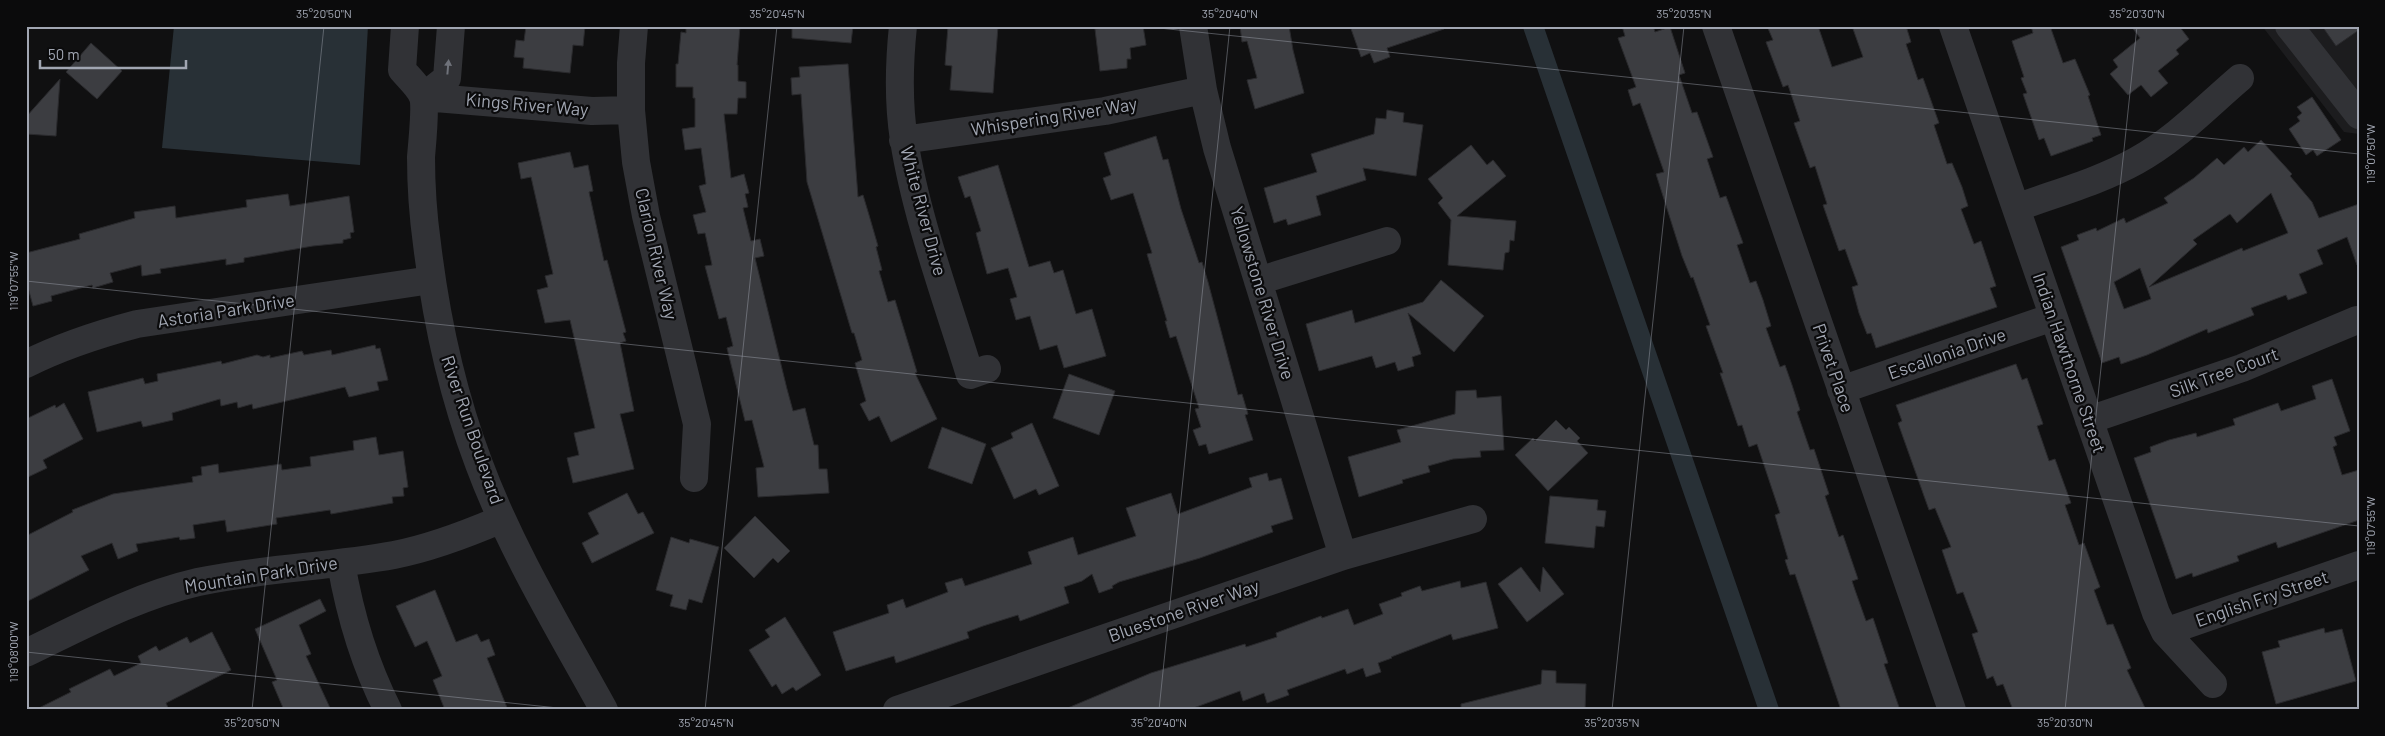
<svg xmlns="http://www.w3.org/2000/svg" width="2385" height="736" font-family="Barlow,sans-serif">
<rect width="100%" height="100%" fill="#101011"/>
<path fill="#1c1c1e" d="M2262 26H2359V134L2344 132Z"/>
<path fill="#283036" d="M174 26H368L360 165 162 148Z"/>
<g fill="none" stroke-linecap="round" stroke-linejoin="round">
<path stroke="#283036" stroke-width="20" d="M1533 26 1769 710"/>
</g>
<path fill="#3c3d41" stroke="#2a2a2d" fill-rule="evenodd" d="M526 26H585L583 46 573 45 570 73 523 68 524 58 514 57 516 40 524 41Z
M686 26H740L737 65H738V81L746 82V98H738L737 114H724L731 178 744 174 749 193 745 194 748 207 743 208 751 241 760 239 764 256 755 258 787 389 793 411 805 408 814 445H818L819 469H827L829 493 758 497 756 468 764 467 752 420 745 421 727 348 733 346 726 317 719 319 705 266 712 265 705 233 698 234 693 215 706 212 699 186 706 184 701 148 685 150 682 129 695 127V98H693V87H676V64H678L681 32 686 33Z
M792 26H853L851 43 792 38Z
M948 26H998L993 93 950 90 952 66 945 65Z
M1120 26H1143L1146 45 1130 48 1131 59H1127V68L1100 71 1095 29Z
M1240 26H1289L1293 50 1304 93 1255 109 1247 80 1257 78 1247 41 1242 42Z
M1350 26H1443L1444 29 1387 48 1390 57 1374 63 1370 53 1361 57Z
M1622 26H1653L1655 32 1670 27 1685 73 1679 75 1692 113 1697 112 1713 157 1707 159 1720 198 1726 196 1743 243 1737 245 1750 283 1756 281 1763 300 1771 326 1766 328 1780 367 1785 365 1792 385 1800 410 1797 412 1810 450 1814 449 1829 494 1825 496 1839 537 1843 535 1858 579 1852 581 1855 590 1866 621 1873 618 1888 663 1884 664 1900 710H1841L1795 574 1790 575 1785 560 1788 559 1775 515 1780 513 1757 444 1749 447 1742 425 1738 426 1720 373H1723L1706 326 1710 325 1693 277 1691 278 1682 256 1656 174 1664 172 1640 103 1633 106 1628 90 1636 87 1618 38 1625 36Z
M1767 26H1818L1832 67 1863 57 1852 26H1906L1911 42 1906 44 1918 80 1923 78 1939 123 1934 125 1947 164 1952 163 1962 187 1968 206 1961 209 1974 244 1981 241 1996 286 1990 288 1997 307 1876 348 1871 333 1867 334 1859 313 1852 287 1858 285 1845 249 1839 251 1823 205 1827 204 1815 166 1810 168 1794 123 1800 121 1788 85 1783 87 1766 42 1773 40Z
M2031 26H2050L2063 63 2075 59 2090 95 2088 96 2101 135 2092 138 2093 141 2051 156 2044 138 2039 140 2023 94 2027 93 2021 78 2024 77 2012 41 2033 33Z
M2131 26H2179L2189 39 2176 50 2179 54 2158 71 2168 83 2151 97 2141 85 2128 95 2110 74 2118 67 2113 60 2140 38Z
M2322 26H2359V30L2336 46Z
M91 43 122 71 97 99 66 72Z
M848 64 858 197 863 195 869 215 878 246 876 247 882 270 879 271 888 302 895 300 917 372 915 373 937 419 891 442 879 416 869 421 860 404 866 401 855 363 862 360 854 333H852L807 182 801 94 792 95 791 78 800 77 799 67Z
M60 79 56 136 26 134V117Z
M2312 97 2341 140 2317 156 2313 150 2306 155 2289 129 2300 121 2297 117 2302 113 2297 107Z
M1387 110 1404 113 1403 122 1423 125 1416 176 1363 168 1366 180 1316 196 1321 215 1288 225 1286 219 1274 223 1264 188 1317 172 1311 154 1374 134 1376 118 1386 119Z
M1156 136 1163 160 1168 159 1181 209 1199 263 1202 262 1208 282 1238 395 1242 394 1248 414 1245 415 1253 440 1209 454 1206 444 1199 446 1193 430 1201 427 1195 409 1199 408 1176 336 1170 338 1165 321H1167L1147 254 1152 253 1133 193 1111 200 1103 178 1111 175 1104 153Z
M2261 140 2292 174 2290 176 2312 202 2319 218 2359 204V265H2357L2347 237 2317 250 2323 264 2299 274 2307 293 2288 300 2286 295 2251 308 2254 315 2208 333 2207 329 2147 355 2121 364 2119 357 2102 363 2061 247 2079 240 2077 235 2096 228 2097 231 2124 218 2126 223 2168 203 2164 198 2194 178 2217 158 2224 165 2244 147 2248 152ZM2271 193 2288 233 2243 251 2242 248 2149 287 2197 244 2193 240 2230 214 2237 223ZM2140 268 2151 299 2124 309 2114 282Z
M1471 145 1487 165 1493 160 1506 176 1457 216 1516 221 1514 241 1510 240 1509 252 1505 253 1503 270 1448 265 1451 220 1438 203 1443 198 1428 179Z
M570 152 574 168 588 165 593 191 589 192 604 261 607 260 626 332 623 333 626 341 620 343 634 411 620 414 634 469 573 483 567 458 579 455 574 433 595 428 570 320 545 323 537 290 548 287 545 276 553 274 531 177 521 179 518 163Z
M998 165 1029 267 1050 261 1054 273 1063 270 1076 314 1092 309 1106 356 1064 368 1057 345 1040 350 1030 316 1016 320 1010 299 1017 297 1008 268 987 274 976 233 981 231 970 196 965 198 958 177Z
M288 194 290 206 349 196 354 232 350 233 351 238 343 240V243L313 246 244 258V262L226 265V259L160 269 161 273 142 276 141 265 110 273 113 282 93 288 92 285 51 296 52 301 33 306 26 280V253L80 239 79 234 135 218 134 212 175 206 176 218 247 207 246 200Z
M1441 280 1484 316 1454 352 1408 313 1421 354 1412 357 1414 366 1398 371 1395 362 1376 368 1372 356 1319 371 1306 324 1352 310 1355 323 1423 302Z
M375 345 376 349 380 348 388 380 377 382 379 390 349 397 345 387 253 409 252 404 238 408 237 402 221 406 220 399 172 413 173 420 143 427 141 421 97 432 88 392 143 378 145 384 158 381 157 374 221 361 222 364 257 355 263 357 270 355V358L302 351 304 355 331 350 332 355Z
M2016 364 2022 380 2027 378 2043 424 2037 426 2049 461 2055 459 2071 503 2065 505 2079 545 2084 543 2100 587 2094 590 2107 625 2113 624 2131 668 2127 670 2146 710H2013L2003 684 1997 686 1993 676 1987 679 1972 634 1978 632 1963 592 1957 594 1942 550 1951 547 1935 508 1929 510 1898 423 1902 421 1896 405Z
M1069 374 1115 391 1099 435 1053 418Z
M2332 379 2350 431 2334 437 2337 445 2333 447 2342 475 2359 470V520L2278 548 2276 542 2237 556 2239 561 2193 577 2192 573 2176 579 2134 458 2151 452 2150 447 2169 440 2196 433 2197 437 2235 425 2233 419 2278 403 2281 411 2316 399 2312 386Z
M1476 390 1477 398 1501 396 1504 450 1480 451 1481 457 1453 459 1428 466 1430 472 1402 480 1403 483 1359 497 1348 457 1401 442 1397 430 1455 414 1456 391Z
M64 403 83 439 43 460 47 468 26 478V419L55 405 56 408Z
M1556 420 1566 430 1569 427 1580 438 1577 441 1588 453 1548 491 1515 455 1533 438 1535 441Z
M1032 423 1059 486 1039 495 1036 489 1014 499 991 448 1013 438 1011 433Z
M942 427 986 444 972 484 928 468Z
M376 437 379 455 403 451 408 487 403 488 404 496 392 497 393 503 331 514 330 510 276 518 277 524 227 532 225 520 193 525 195 538 180 540 179 537 136 544 138 551 118 559 112 543 81 556 89 570 26 602V536L73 512 72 510 113 494 193 482 192 477 202 475 201 467 218 464 219 473 281 464 282 470 311 466 310 457 354 450 353 441Z
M1267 473 1269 481 1281 478 1293 519 1271 526 1273 532 1200 558 1119 582 1112 586 1113 588 1099 593 1092 574 1082 581 1064 587 1069 603 1020 621 1018 615 983 626 967 632 969 638 896 663 894 656 846 671 833 632 889 613 887 605 903 599 906 608 948 592 945 583 962 578 965 586 1032 564 1028 552 1073 537 1078 555 1136 536 1126 508 1171 493 1178 514 1252 487 1249 478Z
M627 493 638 514 643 512 654 533 592 563 582 543 599 534 588 513Z
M1550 496 1598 500 1597 510 1606 511 1604 527 1596 526 1594 548 1545 543Z
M755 516 790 551 778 563 773 558 754 578 724 548Z
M671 537 689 543 690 539 719 547 702 603 689 599 686 610 670 606 673 595 656 590Z
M1521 567 1540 592 1543 567 1564 594 1527 622 1498 584Z
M1460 581 1461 588 1486 582 1498 628 1453 640 1451 634 1391 657 1392 658 1378 663 1381 672 1366 677 1363 668 1347 674 1345 669 1287 690 1289 695 1267 703 1264 693 1243 701 1240 691 1188 710H1063L1151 673 1245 644 1246 647 1277 637 1276 633 1321 616 1322 618 1348 609 1354 625 1383 614 1379 604 1402 596 1401 593 1420 586 1422 591Z
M435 590 456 642 477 634 481 642 489 639 495 655 487 658 508 710H445L433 680 442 676 427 641 415 647 396 606Z
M320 599 326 611 299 625 311 654 306 656 331 710H284L272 682 277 680 255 629Z
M785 617 821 675 796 691 793 687 782 694 776 684 772 687 749 650 770 637 765 630Z
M2324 628 2325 633 2342 629 2356 681 2276 704 2262 652 2280 647 2278 641Z
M212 632 231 670 166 703 169 710H35L71 692 69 689 110 669 114 676 141 663 138 656 156 646 159 651 187 637 190 643Z
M1542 670 1556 671V683L1586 684 1585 710H1461V704L1541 684Z"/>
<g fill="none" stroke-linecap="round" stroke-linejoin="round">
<path stroke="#313236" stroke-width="28" d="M405 26 402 70C408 77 420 88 423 97 426 106 422 145 421 157 421 186 423 215 427 244 436 319 452 393 479 464 511 550 560 630 604 710
M634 26 631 63V110L636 162 646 216 697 424 694 478
M903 26C899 64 898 102 904 140 916 217 947 300 970 375L987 369
M1193 26 1203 90 1217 148 1343 556
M1716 26 1952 710
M1953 26 2156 613 2165 632 2213 684
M2289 26 2359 115
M423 97 592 111 631 110
M423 97 447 78 451 26
M903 140 1105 111 1203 90
M2016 208C2056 193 2098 182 2136 161 2175 140 2207 106 2240 78
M1258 281 1387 241
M26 364C62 346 99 334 137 324L431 280
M1841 390 2053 317
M2089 420 2242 368 2357 320
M341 563C350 615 364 663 388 710
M2165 632 2359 565
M26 653C82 626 137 596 198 582 263 568 329 567 394 555 431 548 467 534 502 519
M897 710 1343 556 1473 519"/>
</g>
<defs><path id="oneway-solid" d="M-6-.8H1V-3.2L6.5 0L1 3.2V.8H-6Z" transform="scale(1.25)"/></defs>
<use fill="#6f727a" href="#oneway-solid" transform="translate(448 67) rotate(-85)"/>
<path fill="none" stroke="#a1a6b2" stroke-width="1" stroke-opacity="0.45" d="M1140 26 2359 154M26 281 2359 526M26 652 577 710M252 710 324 26M705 710 777 26M1159 710 1230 26M1612 710 1684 26M2065 710 2137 26"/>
<g text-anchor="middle" stroke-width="4.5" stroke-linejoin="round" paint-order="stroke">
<g font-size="18" fill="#a1a6b2" stroke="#0b0b0c">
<text transform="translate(527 105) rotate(5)" y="6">Kings River Way</text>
<text transform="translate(1054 117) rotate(-9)" y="6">Whispering River Way</text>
<text transform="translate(923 211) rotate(75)" y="6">White River Drive</text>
<text transform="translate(656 254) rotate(77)" y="6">Clarion River Way</text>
<text transform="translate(1262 293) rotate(73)" y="6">Yellowstone River Drive</text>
<text transform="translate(226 311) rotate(-9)" y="6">Astoria Park Drive</text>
<text transform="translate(1947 354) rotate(-19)" y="6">Escallonia Drive</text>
<text transform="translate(2069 363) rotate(71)" y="6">Indian Hawthorne Street</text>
<text transform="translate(1833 368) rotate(71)" y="6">Privet Place</text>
<text transform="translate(2224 373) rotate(-20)" y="6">Silk Tree Court</text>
<text transform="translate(472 430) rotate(71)" y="6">River Run Boulevard</text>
<text transform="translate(261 575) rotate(-9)" y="6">Mountain Park Drive</text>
<text transform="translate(2262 599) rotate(-19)" y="6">English Fry Street</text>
<text transform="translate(1184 611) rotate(-19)" y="6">Bluestone River Way</text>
</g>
</g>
<rect width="2385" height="736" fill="none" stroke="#0b0b0c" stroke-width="55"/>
<path d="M40 60v8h146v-8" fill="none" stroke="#a1a6b2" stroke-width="2.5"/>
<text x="48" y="60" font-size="15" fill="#a1a6b2" stroke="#0b0b0c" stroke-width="4" paint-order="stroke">50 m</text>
<rect x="28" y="28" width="2330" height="680" fill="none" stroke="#a1a6b2" stroke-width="2"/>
<g font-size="12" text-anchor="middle" fill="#a1a6b2">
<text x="324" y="18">35°20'50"N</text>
<text x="777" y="18">35°20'45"N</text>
<text x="1230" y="18">35°20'40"N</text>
<text x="1684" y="18">35°20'35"N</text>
<text x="2137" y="18">35°20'30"N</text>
<text transform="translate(2371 154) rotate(-90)" y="4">119°07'50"W</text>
<text transform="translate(14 281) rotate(-90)" y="4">119°07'55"W</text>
<text transform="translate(2371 526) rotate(-90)" y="4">119°07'55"W</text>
<text transform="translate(14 652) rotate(-90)" y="4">119°08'00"W</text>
<text x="252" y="727">35°20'50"N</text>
<text x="706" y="727">35°20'45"N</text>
<text x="1159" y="727">35°20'40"N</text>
<text x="1612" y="727">35°20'35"N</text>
<text x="2065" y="727">35°20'30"N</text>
</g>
</svg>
